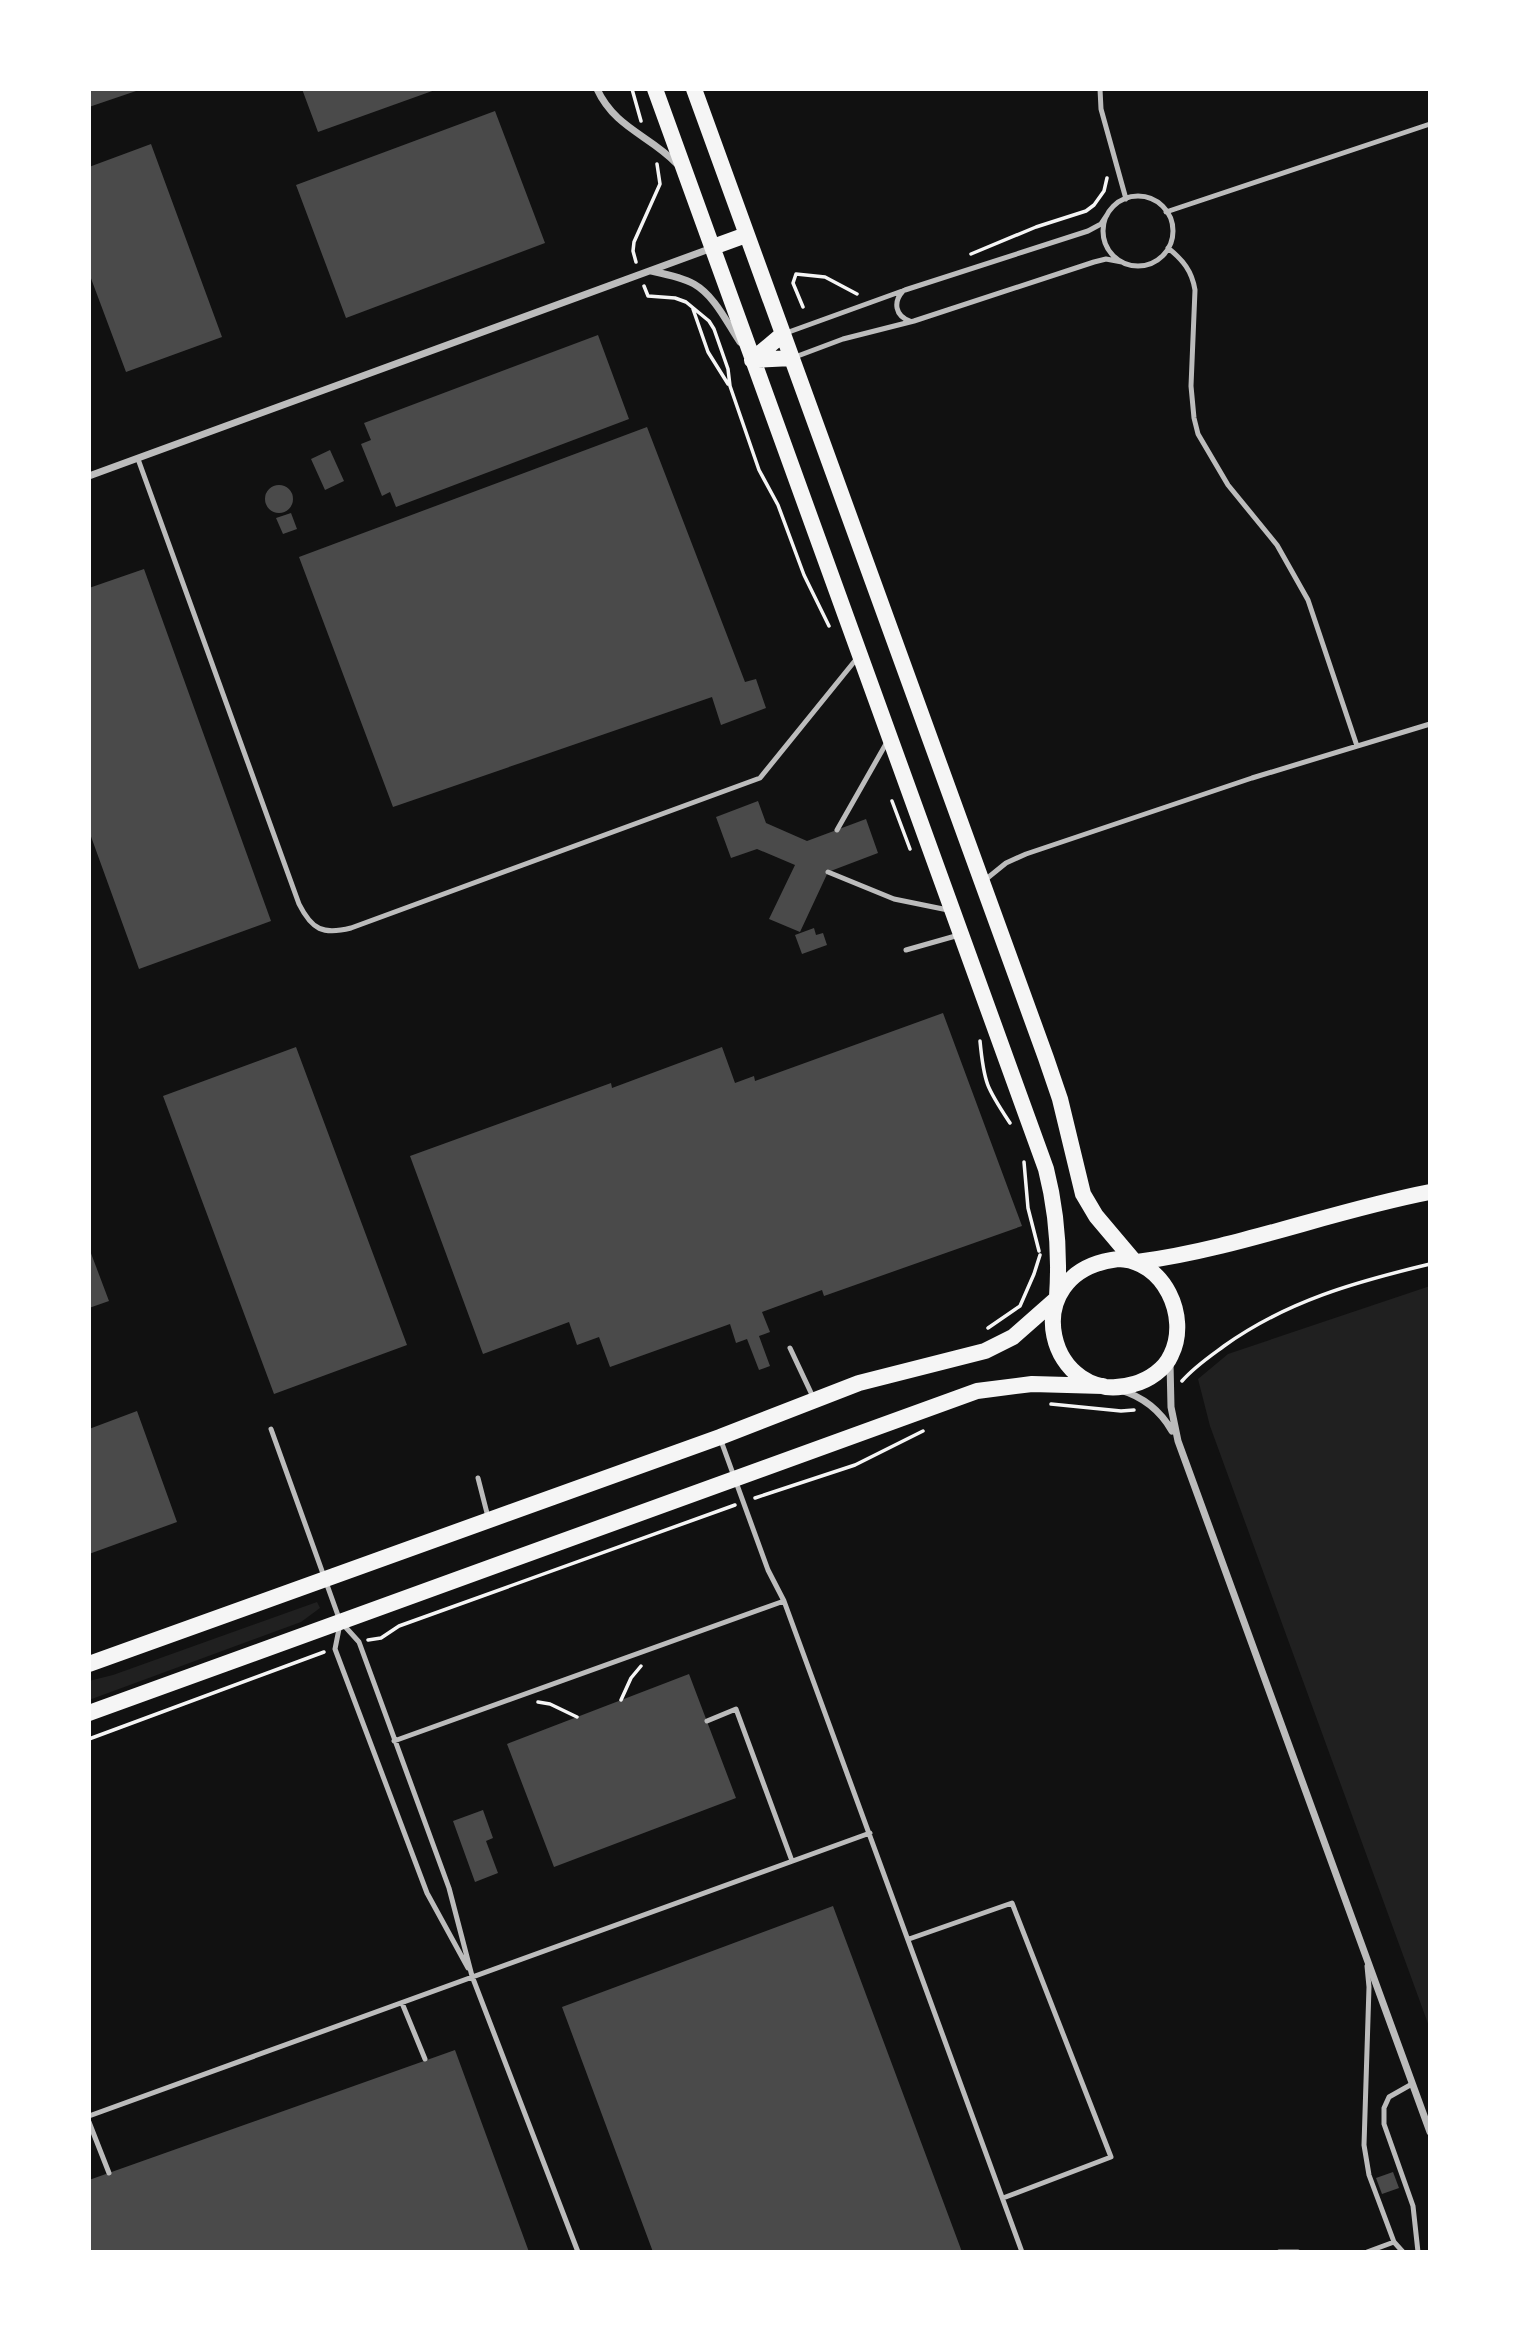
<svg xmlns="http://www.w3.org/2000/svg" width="1519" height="2341" font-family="Lora,serif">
<rect width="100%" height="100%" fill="#111"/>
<path fill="#202020" d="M1430 1286V2029L1210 1426 1198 1379 1228 1354Z
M317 1602 320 1608 301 1622 89 1700V1681L113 1675Z"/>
<path fill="#4a4a4a" d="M89 89H139V90L89 107Z
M302 89H435V90L318 132Z
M495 111 545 243 346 318 296 185Z
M151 144 222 337 126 372 89 273V167Z
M598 335 629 419 396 507 390 492 382 496 361 444 371 440 364 423Z
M647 427 745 682 756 679 766 708 721 725 712 697 393 807 299 557Z
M330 450 344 481 325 490 311 459Z
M265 499a14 14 0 1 1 28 0a14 14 0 1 1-28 0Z
M291 513 297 529 283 534 276 518Z
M144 569 271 921 139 969 89 831V588Z
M758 801 766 823 807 841 866 819 878 853 828 872 800 932 769 919 795 865 757 849 731 858 716 817Z
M814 928 816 935 823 933 827 945 802 954 795 935Z
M943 1013 1022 1226 824 1296 822 1290 762 1312 770 1332 759 1336 770 1366 759 1370 747 1339 736 1343 730 1324 610 1367 599 1337 577 1345 569 1322 483 1354 410 1156 611 1083 612 1088 722 1047 735 1083 754 1076 755 1081Z
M296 1047 407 1345 274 1394 163 1096Z
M89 1248 109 1301 89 1308Z
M137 1411 177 1522 89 1554V1429Z
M689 1674 736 1798 554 1867 507 1744Z
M483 1810 493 1838 486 1841 498 1873 475 1882 453 1821Z
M833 1906 962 2252H653L562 2007Z
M455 2050 529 2252H89V2180Z
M1393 2172 1399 2188 1382 2194 1376 2178Z"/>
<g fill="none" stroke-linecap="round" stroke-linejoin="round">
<path stroke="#f5f5f5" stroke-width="3.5" d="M632 89 641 121
M971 254 1036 227 1086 211 1094 205 1104 191 1107 178
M636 262 633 251 634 242 660 184 657 164
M644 286 648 296 675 298 686 302 709 321 714 329 728 369 730 386 759 470 778 505 804 575 829 626
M803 307 793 283 796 274 825 277 857 294
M693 309 708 352 728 384
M892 801 910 849
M980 1041C984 1084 987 1088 1010 1123
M1024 1162 1028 1208 1039 1251
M988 1328 1020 1306 1034 1274 1040 1255
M1182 1381C1194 1367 1209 1357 1224 1346 1287 1301 1355 1282 1430 1264
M1051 1404 1121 1411 1134 1410
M755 1498 855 1465 923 1431
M368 1640 381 1638 399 1626 735 1505
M621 1700 631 1678 641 1666
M538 1702 550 1704 577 1717
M89 1739 324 1652"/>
<path stroke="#bcbcbc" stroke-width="5" d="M1100 89 1101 109 1126 199
M1103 231a35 35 0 1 1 70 0a35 35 0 1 1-70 0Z
M1166 212 1430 124
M1168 248C1183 260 1192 271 1195 290L1191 386 1194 418 1198 434 1228 485 1277 545 1308 600 1357 746
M903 291C893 302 895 316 910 321
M786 333 905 290 1088 231 1101 224 1107 215
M795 357 843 339 914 321 1094 262 1106 259 1122 262
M138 459 299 904C312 930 323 935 351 928L760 778 858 657
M837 830 887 742
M828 872 894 899 948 910
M985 880 1006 863 1026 854 1252 778 1430 724
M906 950 959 935
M790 1348 813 1397
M271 1429 340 1621 359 1642 449 1888 472 1976 578 2252
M720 1438 768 1570 784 1601 1022 2252
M478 1478 488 1517
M340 1624 335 1649 427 1893 468 1968
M707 1721 736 1709 792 1861
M394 1741 784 1601
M909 1939 1012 1903 1111 2157 1003 2198
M1367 1966 1369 1987 1364 2145 1369 2175 1394 2242 1403 2252
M402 2003 425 2059
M1412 2084 1389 2097 1384 2108V2124L1413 2206 1418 2252
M89 2116 870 1833
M89 2122 109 2173
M1279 2252H1298
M1367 2252 1394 2242"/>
<path stroke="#bcbcbc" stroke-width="7" d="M597 89C615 128 649 135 676 163
M651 271C665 274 681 277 694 284 715 296 727 323 740 342
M89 476 712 248
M1170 1363 1171 1407 1178 1441 1430 2132
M1120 1390C1144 1397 1160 1410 1172 1431"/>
<path stroke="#f5f5f5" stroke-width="16" d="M655 89 1046 1169C1057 1212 1060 1253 1057 1297
M694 89 1046 1058 1060 1099 1083 1194 1096 1216 1134 1261
M713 247 746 235
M752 360 783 334
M752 360 792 358
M1118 1259C1164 1260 1190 1317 1171 1355 1165 1369 1149 1380 1134 1384 1050 1410 1011 1272 1118 1259Z
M1137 1262C1236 1249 1331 1211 1430 1192
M89 1664 720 1437 859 1383 985 1351 1013 1337 1055 1300
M89 1713 977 1391 1032 1384 1103 1386"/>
</g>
<rect width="1519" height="2341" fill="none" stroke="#ffffff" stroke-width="182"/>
</svg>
